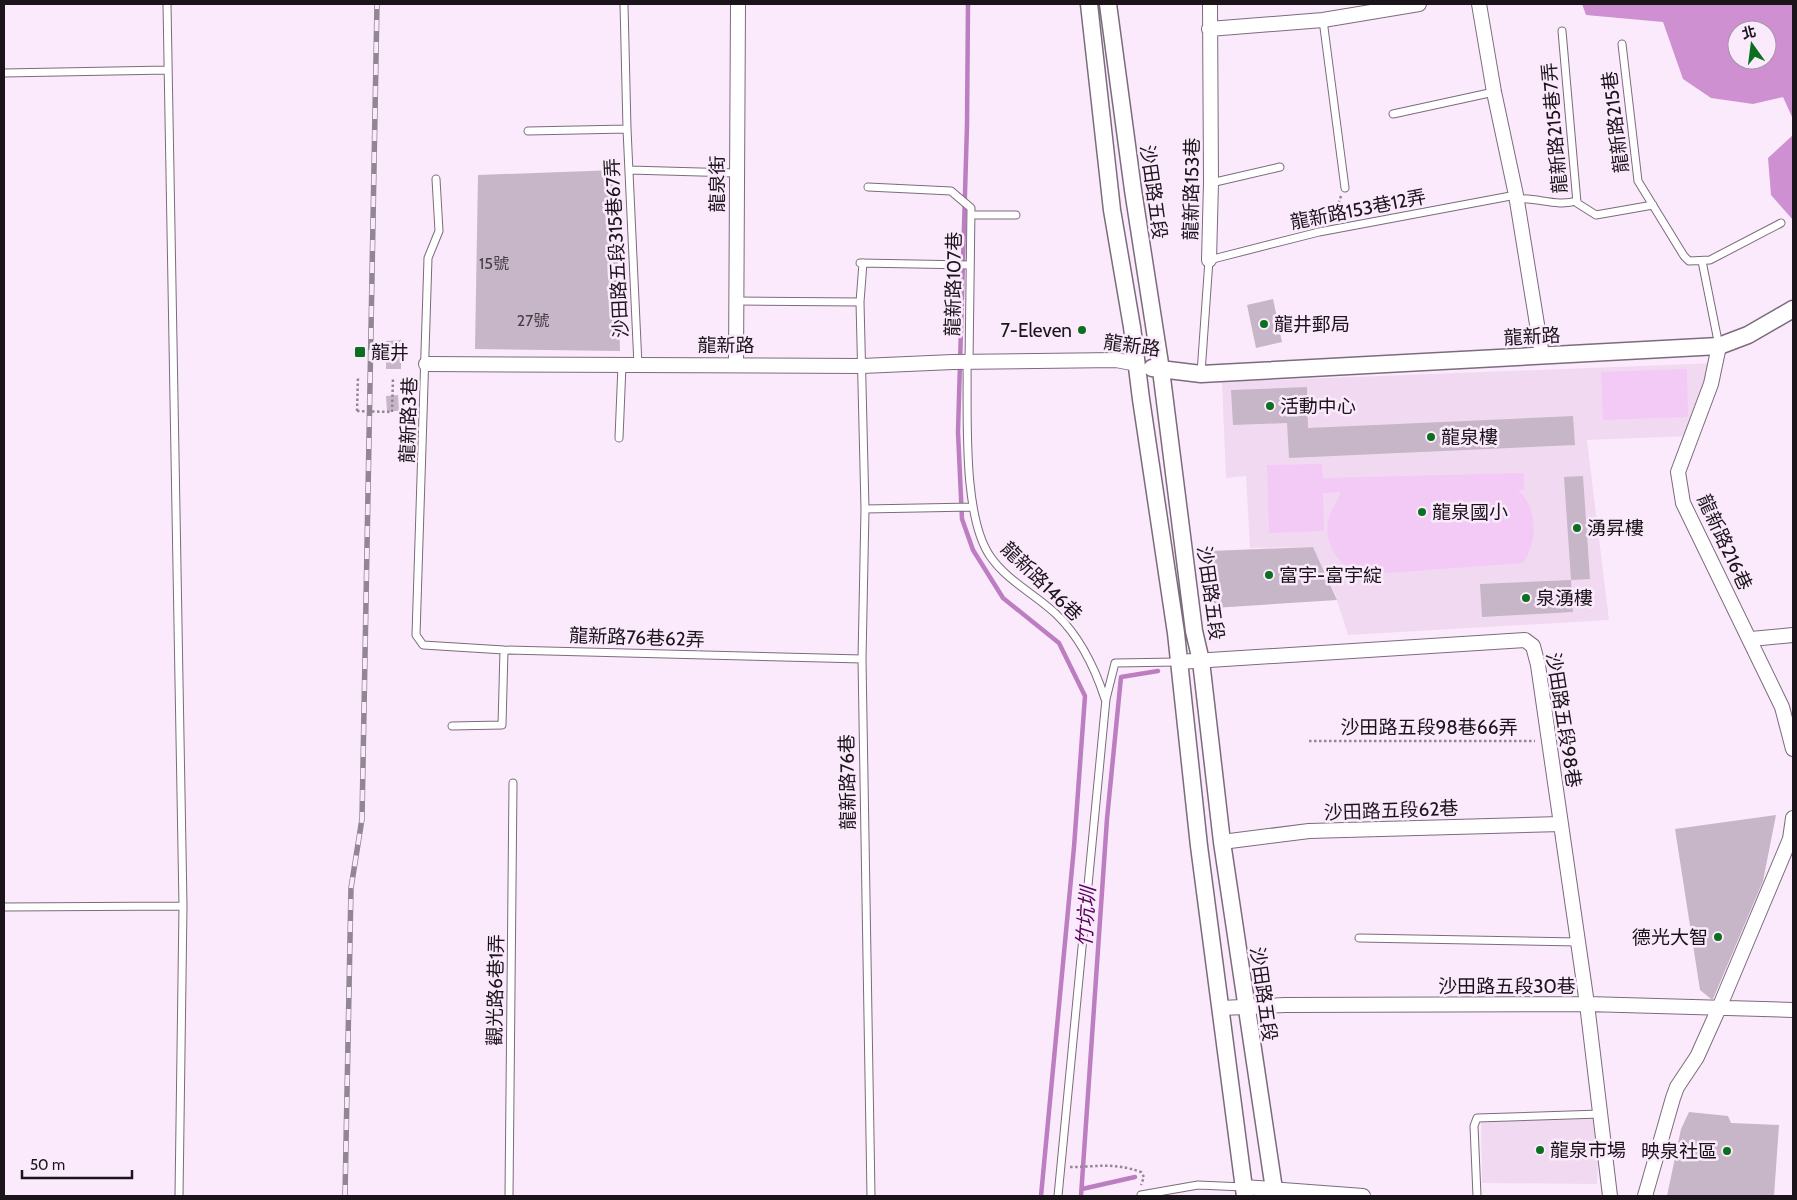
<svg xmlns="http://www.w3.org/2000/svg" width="1797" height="1200" font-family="Cabin,'Noto Sans TC',sans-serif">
<rect width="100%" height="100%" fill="#fbeafc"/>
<path fill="#f1daf1" d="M1716 363 1693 436 1587 440 1609 620 1348 635 1335 594 1313 547 1250 548 1246 476 1226 478 1222 382Z
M1600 1114 1597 1184 1482 1183 1481 1116Z"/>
<path fill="#f3c9f5" d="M1687 369 1688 417 1603 420 1601 372Z
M1322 464 1323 478 1524 473V490H1518C1538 508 1538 542 1523 563L1360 575C1338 565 1322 543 1329 517 1332 508 1338 501 1341 492L1323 493 1324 531 1269 533 1267 465Z"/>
<path fill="#cf90d2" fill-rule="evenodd" d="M1582 4H1793V119L1783 97 1753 104 1711 98 1683 79 1663 22 1586 15ZM1737 30H1767V60H1737Z
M1793 135V220L1771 195 1768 158Z"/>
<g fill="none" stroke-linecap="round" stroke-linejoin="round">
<path stroke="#bc7ec0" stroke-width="4.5" d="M968 4 967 125 958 432 962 519 973 550 1003 598 1059 643 1085 696 1074 847 1041 1196
M1082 1189 1135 1177
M1081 1196 1107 819 1121 677 1158 671"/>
</g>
<path fill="#c7b6c7" d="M616 170 620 351 475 349 478 175Z
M1273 299 1282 342 1256 348 1247 305Z
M401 340V369H386V341Z
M1307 387 1308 428 1573 416 1575 445 1289 458 1287 423 1233 425 1231 390Z
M398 395 399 411H387L386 396Z
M1583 476 1590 579 1571 580 1564 477Z
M1313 547 1337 600 1214 608 1210 551Z
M1571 580 1573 612 1482 617 1480 584Z
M1776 815 1763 881 1713 999H1711L1700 990 1675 829Z
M1689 1112 1728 1116 1731 1123 1779 1125 1774 1196H1667L1681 1129Z"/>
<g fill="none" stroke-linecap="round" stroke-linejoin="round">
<g stroke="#7b6c7c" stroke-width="9">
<path id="service" d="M167 4 183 906 179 1196
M624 4 627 129 638 365
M1323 20 1345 188
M1562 31 1577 203 1596 215 1653 205
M1622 44 1638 181 1684 256 1689 261 1710 260 1781 223
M4 73 168 70
M1393 114 1494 92
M528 131 627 129
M629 170 736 173
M436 179 439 231 428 258 416 635 423 645 504 650 862 659
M1211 183 1280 167
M868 187 951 191 971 208 969 362
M1516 199C1537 197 1556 207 1577 201
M971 215H1016
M1702 261 1719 346
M860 263 970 265
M863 263 860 302 865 509 862 659 871 1196
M735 301 860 302
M967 362C968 413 962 515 990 556 1007 581 1035 594 1056 614 1080 637 1095 668 1105 699
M1201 373 1209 260 1319 232 1516 195
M619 438 622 365
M865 509 973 507
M452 726 502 725 504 650
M4 907 183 906
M1359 938 1578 942
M1141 1195 1198 1185 1244 1187
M509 1196 513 783
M1058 1196 1106 699 1115 663 1178 662
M1477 1196 1474 1126 1477 1118 1600 1114"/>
</g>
<g stroke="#7b6c7c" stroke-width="16">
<path id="minor" d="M1479 4 1494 92 1516 195 1542 355
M1209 29 1323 20 1419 4
M1209 260 1211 183 1210 4
M1719 346 1711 384 1678 472 1683 503 1782 707 1793 749
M426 364 862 366 953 362 1116 360 1137 364
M736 365 738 4
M1751 639 1793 635
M1178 662 1525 640 1533 646 1538 665 1587 1004 1610 1196
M1222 842 1309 831 1561 824
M1222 1008 1285 1005 1587 1004 1793 1010
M1244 1187 1363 1196
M1645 1196 1673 1098 1677 1087 1697 1057 1719 1008 1790 839 1793 818"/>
</g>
<g stroke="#7b6c7c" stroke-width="19">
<path id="tertiary" d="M1089 4 1112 210 1132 327 1141 399 1176 633 1199 846 1245 1196
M1108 4 1133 190 1161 370 1194 631 1201 661 1222 842 1275 1196
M1152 368 1201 374 1719 346 1748 335 1793 309"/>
</g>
<path stroke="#938793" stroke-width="2.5" stroke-dasharray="2.5 2.5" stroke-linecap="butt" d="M1341 196 1339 202 1343 217
M357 411 358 377
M392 412 393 378
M1309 741H1535
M1070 1167C1099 1167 1112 1162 1141 1172L1144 1177 1141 1185"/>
<use href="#service" stroke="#fff" stroke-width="7"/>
<use href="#minor" stroke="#fff" stroke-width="14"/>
<use href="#tertiary" stroke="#fff" stroke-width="16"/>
<g stroke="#918692" stroke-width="5.5">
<path id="rail" d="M345 1196 351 888 362 819 377 4"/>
</g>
<use href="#rail" stroke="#fbeafc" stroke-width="4" stroke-dasharray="11" stroke-linecap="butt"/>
<path stroke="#938793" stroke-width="2.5" stroke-dasharray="2.5 2.5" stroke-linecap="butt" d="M357 411 392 412"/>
</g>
<g fill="#0a6f1e" stroke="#fbeafc" stroke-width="2">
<circle cx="1264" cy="324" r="5"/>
<circle cx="1082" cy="330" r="5"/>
<rect x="354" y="346" width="12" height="12" rx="2.5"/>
<circle cx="1270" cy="406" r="5"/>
<circle cx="1431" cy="437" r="5"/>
<circle cx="1422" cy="512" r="5"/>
<circle cx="1577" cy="528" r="5"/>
<circle cx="1269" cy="575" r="5"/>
<circle cx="1526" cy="598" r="5"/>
<circle cx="1718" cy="937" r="5"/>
<circle cx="1540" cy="1150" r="5"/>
<circle cx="1727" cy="1151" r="5"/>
</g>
<g text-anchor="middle" stroke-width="5" stroke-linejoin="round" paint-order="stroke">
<g font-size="16" fill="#463d46">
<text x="494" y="269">15號</text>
<text x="533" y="326">27號</text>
</g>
<g font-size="19" fill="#1b151b" stroke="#fbeafc">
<text transform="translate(1615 122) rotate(-97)" y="7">龍新路215巷</text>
<text transform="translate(1554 128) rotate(-95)" y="7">龍新路215巷7弄</text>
<text transform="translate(717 184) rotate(-90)" y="7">龍泉街</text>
<text transform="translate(1191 189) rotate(-89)" y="7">龍新路153巷</text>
<text transform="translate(1154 192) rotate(82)" y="7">沙田路五段</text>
<text transform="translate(1358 209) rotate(-11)" y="7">龍新路153巷12弄</text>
<text transform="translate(616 248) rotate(-93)" y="7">沙田路五段315巷67弄</text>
<text transform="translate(953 284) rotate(-89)" y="7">龍新路107巷</text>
<text transform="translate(1532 336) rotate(-3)" y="7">龍新路</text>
<text x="726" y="352">龍新路</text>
<text transform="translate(1132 345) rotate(8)" y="7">龍新路</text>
<text transform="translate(408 420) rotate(-88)" y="7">龍新路3巷</text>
<text transform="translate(1725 542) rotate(65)" y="7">龍新路216巷</text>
<text transform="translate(1042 581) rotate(44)" y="7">龍新路146巷</text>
<text transform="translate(1211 593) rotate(82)" y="7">沙田路五段</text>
<text transform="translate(637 637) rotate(2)" y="7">龍新路76巷62弄</text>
<text transform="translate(1564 720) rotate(81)" y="7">沙田路五段98巷</text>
<text x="1429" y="734">沙田路五段98巷66弄</text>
<text transform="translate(847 782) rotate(-91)" y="7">龍新路76巷</text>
<text transform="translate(1391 810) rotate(-2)" y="7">沙田路五段62巷</text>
<text x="1507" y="993">沙田路五段30巷</text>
<text transform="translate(495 990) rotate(-89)" y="7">觀光路6巷1弄</text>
<text transform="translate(1264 994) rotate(82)" y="7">沙田路五段</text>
</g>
<g font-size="19" fill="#1b151b" stroke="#fbeafc" text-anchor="start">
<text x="1274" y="331">龍井郵局</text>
<text x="1072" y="337" text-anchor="end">7-Eleven</text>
<text x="371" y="359">龍井</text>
<text x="1280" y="413">活動中心</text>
<text x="1441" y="444">龍泉樓</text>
<text x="1432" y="519">龍泉國小</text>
<text x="1587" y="535">湧昇樓</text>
<text x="1279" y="582">富宇-富宇綻</text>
<text x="1536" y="605">泉湧樓</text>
<text x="1708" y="944" text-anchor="end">德光大智</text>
<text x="1550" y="1157">龍泉市場</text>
<text x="1717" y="1158" text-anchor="end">映泉社區</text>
</g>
<g font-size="20" font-style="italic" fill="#55035b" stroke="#fbeafc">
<text transform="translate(1086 917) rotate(-86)" y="7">竹坑圳</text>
</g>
</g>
<rect width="1797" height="1200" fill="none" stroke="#1b151b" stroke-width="10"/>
<g transform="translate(1752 45) rotate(346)"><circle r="24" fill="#fbeafc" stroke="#a195a2"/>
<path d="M0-4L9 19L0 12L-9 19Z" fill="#0a6f1e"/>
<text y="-8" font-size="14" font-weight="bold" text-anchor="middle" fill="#1b151b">北</text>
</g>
<path d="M22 1170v8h110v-8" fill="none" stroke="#1b151b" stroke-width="2.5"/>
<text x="30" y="1170" font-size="15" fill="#1b151b" stroke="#fbeafc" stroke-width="4" paint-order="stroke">50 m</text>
</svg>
